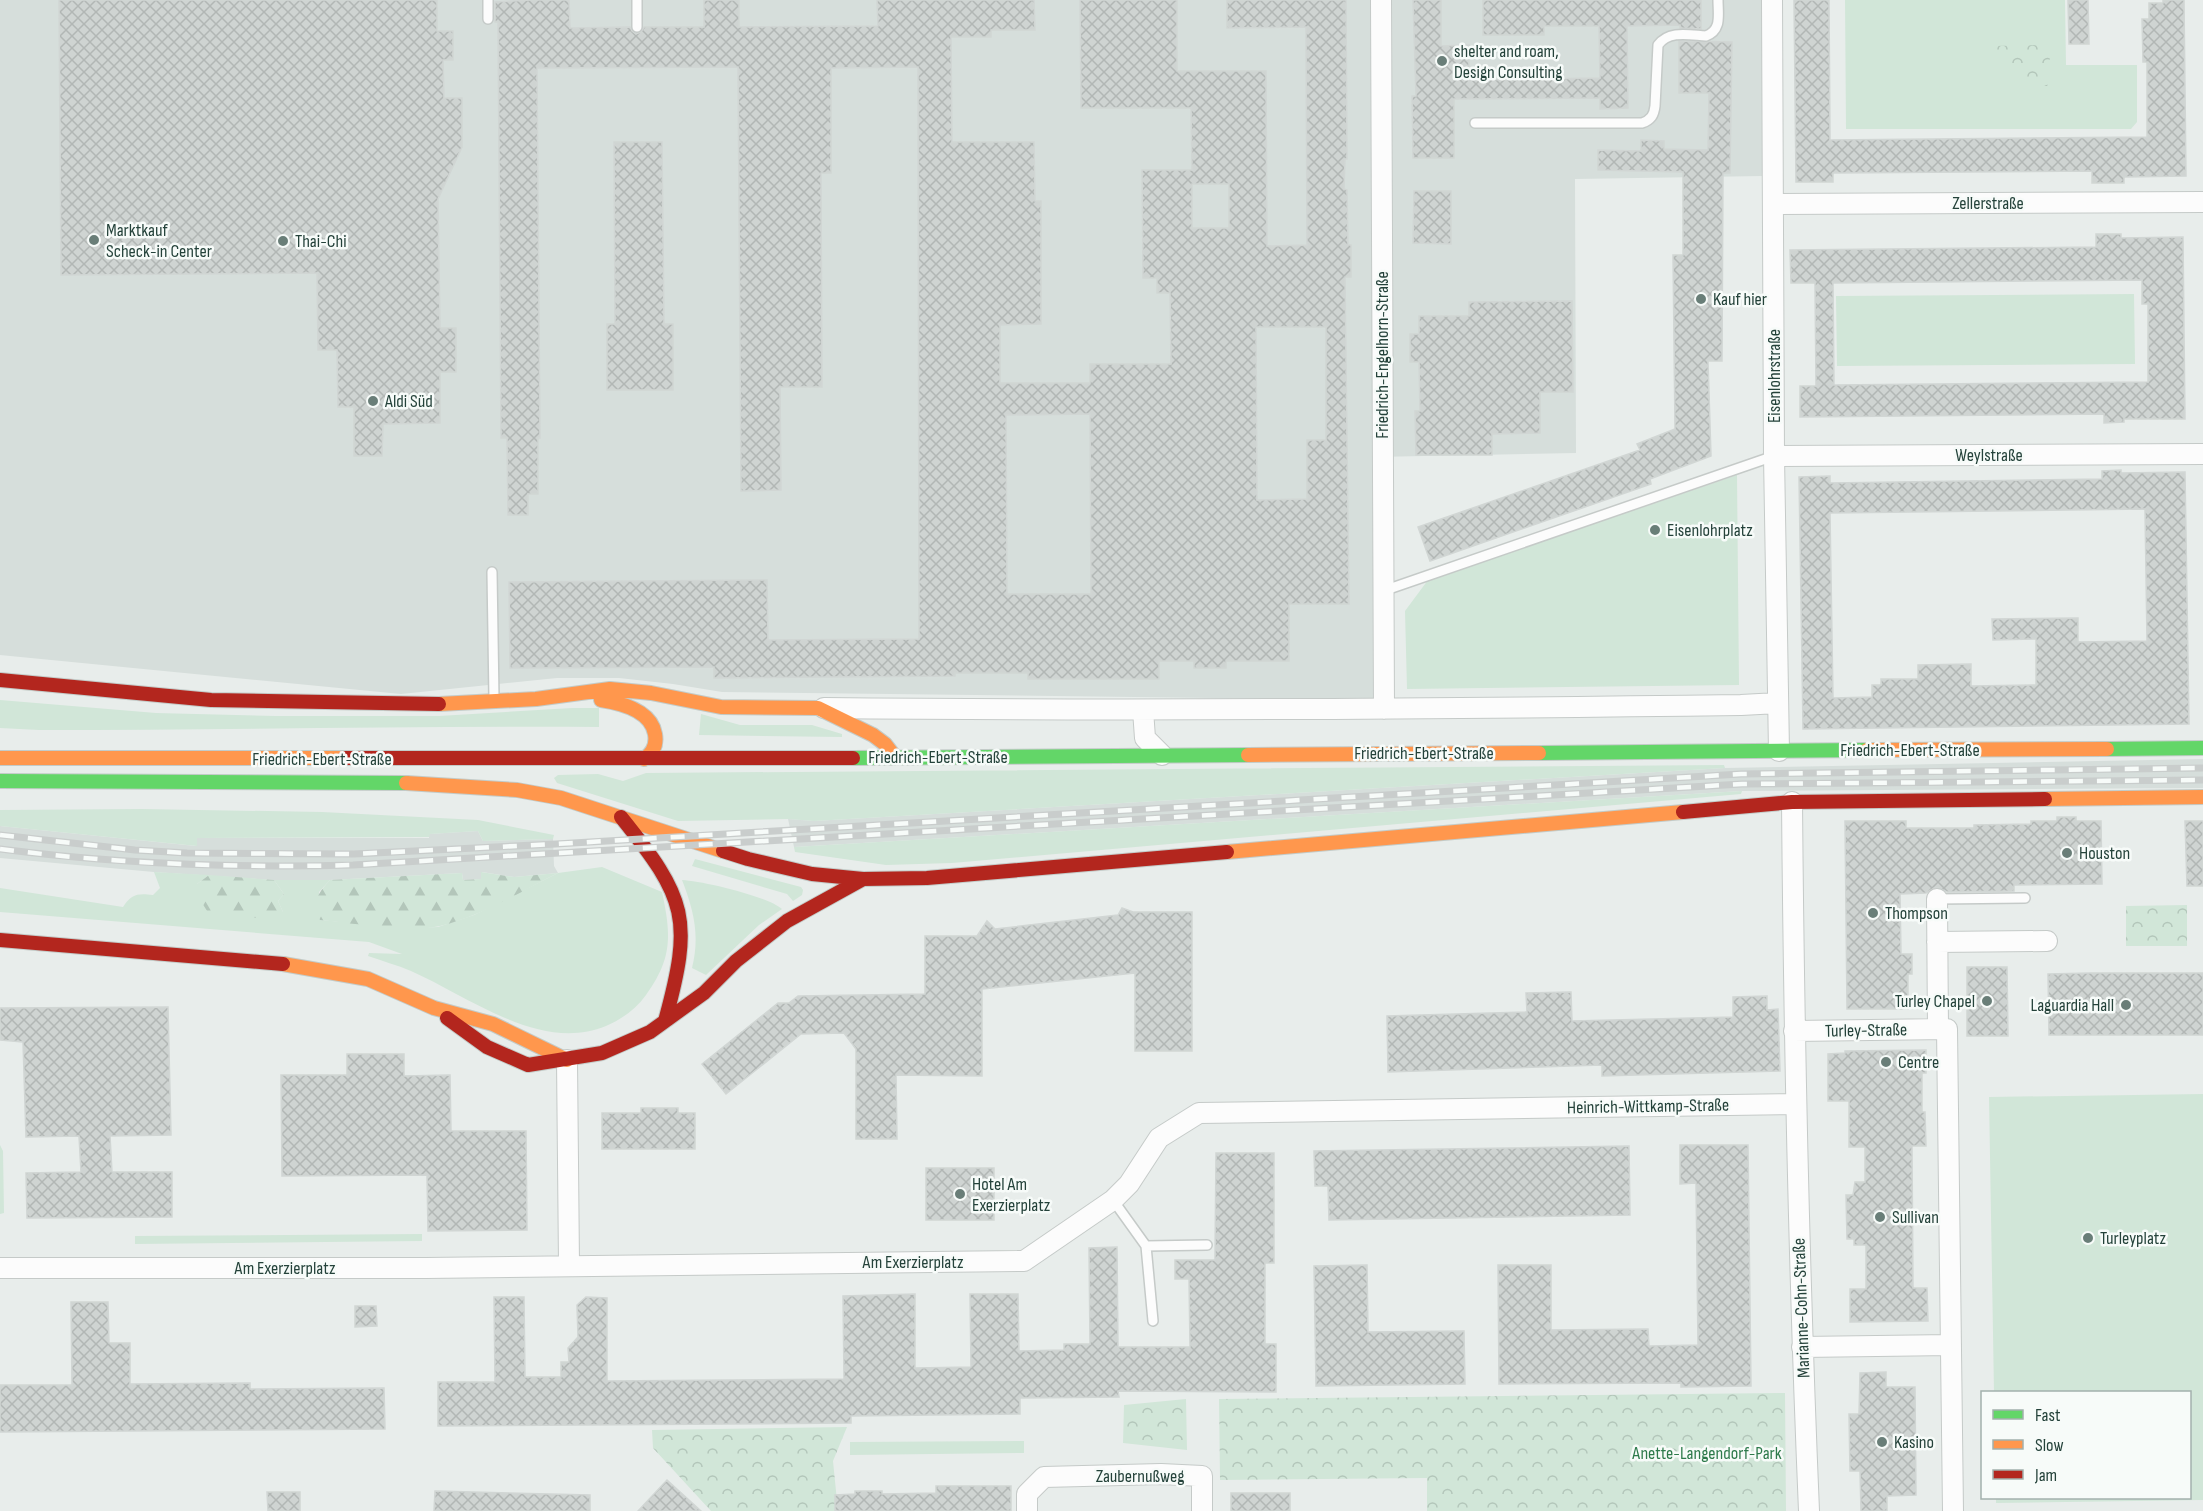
<svg xmlns="http://www.w3.org/2000/svg" width="2203" height="1511" font-family="'Sofia Sans Condensed',sans-serif">
<defs>
<pattern id="forest-firs" width="22" height="20" patternUnits="userSpaceOnUse" patternTransform="scale(1.5)"><rect width="22" height="20" fill="#d1e6d8"/><path d="M5 1l3.5 6h-7zM16 11l3.5 6h-7z" fill="#b3c6ba"/></pattern>
<pattern id="park-crowns" width="20" height="18" patternUnits="userSpaceOnUse" patternTransform="scale(1.5)"><rect width="20" height="18" fill="#d1e6d8"/><path d="M2 6a3 3 0 1 1 6 0M12 15a3 3 0 1 1 6 0" fill="none" stroke="#b3c6ba"/></pattern>
<pattern id="building-cross-hatch" width="8" height="8" patternUnits="userSpaceOnUse" patternTransform="scale(1.5)"><rect width="8" height="8" fill="#cfd4d2"/><path d="M0 0l8 8M0 8l8-8" fill="none" stroke="#b2b7b5"/></pattern>
</defs>
<rect width="100%" height="100%" fill="#e8edeb"/>
<path fill="#d6dedb" d="M0 0H1763V176L1575 179 1576 453 1374 457 1379 700 722 692 673 684 619 678H557L401 694 0 655Z
M2203 759V788L1742 791 794 847 788 819 814 821 1725 768Z
M0 826 196 846 197 838H429V834L478 831 483 841 553 839 554 866 558 873 514 877 482 872V879L463 880 462 873 330 880H274L154 872 0 858Z"/>
<path fill="#d1e6d8" d="M1845 0H2065L2066 65H2137V122L2131 129H1846Z
M2134 294 2135 364 1837 366 1836 296Z
M1737 475 1739 685 1407 689 1405 611 1428 580Z
M0 700 156 713 275 716H439L572 708H599V727C412 726 226 730 39 730L0 728Z
M701 714 740 725H812L842 734V737L699 735Z
M1724 765 1725 768 814 821 788 819 678 821 557 783 554 778 558 775 598 774 623 781 646 773Z
M1742 791 1741 794 952 863 886 865 795 852 794 847Z
M142 809 322 812 478 820 554 835 553 839 483 841 478 831 430 834 429 837 197 838V846L0 826V810Z
M695 859 801 887 803 890 802 895 793 901 787 894 692 866Z
M602 867 662 892C671 934 673 958 646 995 636 1009 622 1019 606 1026 540 1053 470 997 411 971 397 965 382 961 368 956L369 953 402 954 369 942 0 912V888L123 907C131 894 138 893 153 895L160 888 154 872 209 875 197 884 283 912 278 901 284 894 274 880H330L319 892 320 920 414 928 438 927 474 915 558 873Z
M682 880C702 881 767 896 782 909L759 925 706 975 692 968C700 936 694 911 682 880Z
M2203 1094V1500L1996 1503V1498H2190V1392H1994L1989 1097Z
M0 1145 3 1151 4 1213 0 1214Z
M422 1234V1241L135 1244V1236Z
M1024 1441V1453L850 1455V1442Z"/>
<path fill="url(#forest-firs)" d="M481 872 514 877 558 873C520 892 481 916 440 926 411 933 352 923 320 920 311 903 318 893 330 880L462 873 463 880 481 879Z
M209 875 274 880 284 894 278 901 283 912V920L209 914 197 895V884Z"/>
<path fill="url(#park-crowns)" d="M2044 45 2050 52 2049 83 2047 86C2013 84 2013 77 1990 54L1991 46Z
M2187 905V946H2126V906Z
M1785 1393 1786 1511H1427V1478L1220 1480 1219 1399Z
M1186 1399 1187 1450 1123 1443 1124 1405Z
M847 1427 833 1461 838 1511H711L653 1448 652 1430Z"/>
<path fill="url(#building-cross-hatch)" stroke="#d1d6d4" stroke-width="1.5" fill-rule="evenodd" d="M59 0H437V31H453V60H443L444 98H462V147L438 199 440 328H456V372H440V423L383 424 382 456H354V407H338L337 350H318L317 273 61 275Z
M530 0H569L570 28 630 27 632 31 636 34 641 32 644 27H704V0H739V27L878 26 877 0H1034L1035 30H991V37H951L952 142H1034L1035 201H1041V324L1000 325V383H1090V364H1171L1170 293H1157V278H1143L1142 170H1192L1191 108H1081L1080 0H1177V71H1266L1267 246 1307 245 1306 27 1227 28V0H1346L1347 159H1345L1344 189 1347 190 1348 245H1351V277H1345L1349 604H1289V661H1226V668H1194V661H1159V679H1028V673H955V676L714 678V667L510 668 509 582 767 580 768 640 919 639 918 67 831 68V173H821L822 387H780L781 490 741 491 738 67 537 68 540 438H538V494H528V515H508L507 438H501L498 22H495V2ZM1192 184H1229V228H1192ZM1256 327H1326V440H1307V499L1257 500ZM1090 414 1091 594H1007L1006 415Z
M1413 0H1441V46L1469 45V80L1600 78 1599 26H1544V35H1483V0H1701V29L1680 28V25L1627 26 1628 108 1600 109V98L1454 99V158H1413L1412 96H1416Z
M1794 0H1829L1830 140 2147 137V62H2143L2142 19H2149V3H2163V0H2184L2186 176 2124 177V183H2092V171L1833 173V182H1796Z
M2068 0H2088L2089 44H2069Z
M1679 41 1732 42 1730 173H1723L1722 361H1708L1711 456 1650 479 1651 484 1430 561 1418 527 1640 450 1637 444 1675 429 1673 255H1683V172L1598 170V150L1641 151V140L1664 141V149L1708 150 1709 93H1679Z
M614 142H662L664 324H673V390H607V324H615Z
M1414 191H1451V244L1413 243Z
M2096 234H2121V238L2183 237 2185 419H2124V422L2104 423V414L1800 417V386H1816L1815 283H1791L1790 250 2096 247ZM2142 280V304H2148V382L1834 385 1833 283Z
M1572 301 1573 392H1540V433L1492 434V455H1416L1415 411H1420L1419 362H1410V334H1419V316H1469V302Z
M2121 470V473L2185 472 2189 724 1803 729 1799 477 1830 476V483L2102 479V471ZM2145 509 2147 641 2078 642V618L1992 619 1993 640 2036 639V685L1971 686V664L1918 665V679H1881V685H1872V697L1833 698 1830 513Z
M2057 817H2076V821H2101L2102 884 2014 885V891L1947 892 1936 887 1926 893 1900 894 1901 954H1912V974H1908V1009H1847L1845 821H1906V828H1974V825L2031 824V821H2057Z
M2185 821H2203V886H2187Z
M1122 908 1133 912H1192V1051H1135V973L982 989V1076L896 1075 897 1139H856V1049L844 1033 801 1034 726 1094 702 1064 778 1003H789L798 996 925 994V936H977L987 921 995 929 1118 915Z
M1967 967H2007L2008 1036H1967Z
M2091 973H2203V1035H2049L2048 974Z
M1571 992 1572 1021 1733 1017V997L1767 996V1010L1778 1009 1780 1071 1602 1076V1065L1388 1072 1387 1016 1527 1012 1526 993Z
M168 1007 171 1135 110 1136 112 1172H172V1217L27 1218 26 1173 81 1172 79 1136 26 1137 23 1042 0 1040V1008Z
M1926 1050V1073H1922V1112H1925L1926 1146H1912L1913 1288H1927L1928 1321 1850 1322V1289H1866V1245H1854V1239H1847L1846 1195H1853L1855 1182H1865V1147H1849V1101H1828V1054L1845 1053V1051Z
M347 1054H404V1076L450 1075 451 1131H526L527 1230 428 1231 427 1175 282 1176 281 1075H347Z
M641 1108H678V1113H695V1149H602V1113H641Z
M1680 1145H1748L1751 1386 1681 1387V1383L1499 1384 1498 1265H1551V1330L1648 1329 1649 1346 1698 1345 1696 1183 1680 1184Z
M1629 1146 1630 1215 1329 1220 1328 1186H1315L1314 1151Z
M1216 1153H1274V1263H1265V1344H1276V1392L1118 1391 1119 1397 1020 1398V1414L851 1416V1423L438 1426V1382H495L494 1297H524L525 1377H561V1362H569L568 1348 578 1337 577 1305 586 1297 607 1298V1381L844 1379 843 1296 915 1294V1368L971 1367 970 1294H1018L1019 1351 1064 1350V1344H1090L1089 1248 1117 1247 1118 1347H1190L1189 1279H1175V1260H1215Z
M926 1168H994V1220H926Z
M1367 1265 1368 1332 1464 1331 1465 1384 1316 1386 1314 1266Z
M71 1302H108L109 1343H130V1384L250 1383V1389L384 1388 385 1429 0 1432V1385H72Z
M355 1306H376L377 1326 355 1327Z
M1886 1372V1387H1915L1916 1495 1887 1496V1511H1861L1860 1471H1850L1849 1414H1859L1860 1373Z
M667 1480 701 1511H638Z
M936 1486H1011V1511H835V1495L855 1494V1491H882V1494L936 1493Z
M435 1491 590 1495V1511H434Z
M267 1492H300V1511H268Z
M1231 1493H1290V1511H1231Z"/>
<g fill="none" stroke-linecap="round" stroke-linejoin="round">
<g stroke="#c5cac8" stroke-width="12">
<path id="lane" d="M488 0V19
M637 0V27
M1475 123H1642C1651 120 1654 115 1655 106L1658 45C1669 30 1689 35 1706 36 1722 30 1718 15 1718 0
M492 572 494 699
M1383 591 1774 456
M1937 899 2025 898
M1113 1200 1146 1246 1153 1321
M1146 1246 1207 1245"/>
</g>
<g stroke="#c5cac8" stroke-width="22">
<path id="street" d="M1381 0 1384 709
M1772 0 1774 456 1779 751
M1773 204 2203 202
M1774 456 2203 454
M824 708C1130 711 1436 709 1741 705L1778 703
M1143 710 1145 738 1162 755
M1792 802C1794 1038 1799 1275 1809 1511
M1937 899 1938 1029
M1937 942 2047 941
M1794 1031 1947 1029 1953 1511
M567 1060 569 1265
M0 1268H426L1024 1261 1113 1200 1129 1184 1159 1138 1199 1113 1796 1104
M1802 1347 1951 1345
M1027 1511V1494L1044 1477 1161 1474 1202 1476V1511"/>
</g>
<g stroke="#c3cbc8" stroke-width="16">
<path id="fast" d="M2107 749 2203 748
M1539 753 1867 750
M853 758 1248 755
M0 781 406 783"/>
</g>
<g stroke="#c3cbc8" stroke-width="16">
<path id="slow" d="M601 700C621 703 651 710 655 734 657 745 653 753 644 759
M439 704 536 699 610 689 651 693 721 707 818 708 873 735 885 744 895 757
M1867 750 2107 749
M1248 755 1539 753
M0 758H344
M406 783 517 790 561 798 723 851
M2045 799 2203 797
M1227 852 1683 812
M283 964 368 979 434 1008 493 1024 567 1060"/>
</g>
<g stroke="#c3cbc8" stroke-width="16">
<path id="jam" d="M0 680 211 700 439 704
M344 758H853
M1683 812 1792 802 2045 799
M621 817C687 899 693 919 665 1021
M723 851 748 859 812 874 863 879 927 878 1227 852
M0 940 283 964
M447 1018 487 1047 528 1065 602 1053 650 1032 704 993 736 961 787 921 863 879"/>
</g>
<use href="#lane" stroke="#fcfcfc" stroke-width="9"/>
<use href="#street" stroke="#fcfcfc" stroke-width="20"/>
<use href="#fast" stroke="#63d668" stroke-width="14"/>
<use href="#slow" stroke="#ff974d" stroke-width="14"/>
<use href="#jam" stroke="#b3261e" stroke-width="14"/>
<g stroke="#c9cdcc" stroke-width="7">
<path id="rail" d="M0 835 135 850 187 853 354 854 556 844 1741 774 2203 768
M0 849C117 864 235 868 353 865L1742 784 2203 780"/>
</g>
<use href="#rail" stroke="#f7fbf9" stroke-width="4.5" stroke-dasharray="14" stroke-linecap="butt"/>
</g>
<g fill="#697e78" stroke="#f7fbf9" stroke-width="2">
<circle cx="1442" cy="61" r="6"/>
<circle cx="94" cy="240" r="6"/>
<circle cx="283" cy="241" r="6"/>
<circle cx="1701" cy="299" r="6"/>
<circle cx="373" cy="401" r="6"/>
<circle cx="1655" cy="530" r="6"/>
<circle cx="2067" cy="853" r="6"/>
<circle cx="1873" cy="913" r="6"/>
<circle cx="1987" cy="1001" r="6"/>
<circle cx="2126" cy="1005" r="6"/>
<circle cx="1886" cy="1062" r="6"/>
<circle cx="960" cy="1194" r="6"/>
<circle cx="1880" cy="1217" r="6"/>
<circle cx="2088" cy="1238" r="6"/>
<circle cx="1882" cy="1442" r="6"/>
</g>
<g text-anchor="middle" stroke-width="5" stroke-linejoin="round" paint-order="stroke">
<g font-size="18" fill="#24423a" stroke="#f7fbf9" text-anchor="start">
<text x="1454" y="57">shelter and roam,<tspan x="1454" dy="21">Design Consulting</tspan></text>
<text x="106" y="236">Marktkauf<tspan x="106" dy="21">Scheck-in Center</tspan></text>
<text x="295" y="247">Thai-Chi</text>
<text x="1713" y="305">Kauf hier</text>
<text x="385" y="407">Aldi Süd</text>
<text x="1667" y="536">Eisenlohrplatz</text>
<text x="2079" y="859">Houston</text>
<text x="1885" y="919">Thompson</text>
<text x="1975" y="1007" text-anchor="end">Turley Chapel</text>
<text x="2114" y="1011" text-anchor="end">Laguardia Hall</text>
<text x="1898" y="1068">Centre</text>
<text x="972" y="1190">Hotel Am<tspan x="972" dy="21">Exerzierplatz</tspan></text>
<text x="1892" y="1223">Sullivan</text>
<text x="2100" y="1244">Turleyplatz</text>
<text x="1894" y="1448">Kasino</text>
</g>
<g font-size="18" fill="#24423a" stroke="#f7fbf9">
<text x="1988" y="209">Zellerstraße</text>
<text transform="translate(1382 355) rotate(-90)" y="6">Friedrich-Engelhorn-Straße</text>
<text transform="translate(1774 376) rotate(-90)" y="6">Eisenlohrstraße</text>
<text x="1989" y="461">Weylstraße</text>
<text x="1910" y="756">Friedrich-Ebert-Straße</text>
<text x="1424" y="759">Friedrich-Ebert-Straße</text>
<text x="938" y="763">Friedrich-Ebert-Straße</text>
<text x="322" y="765">Friedrich-Ebert-Straße</text>
<text transform="translate(1866 1030) rotate(-1)" y="6">Turley-Straße</text>
<text transform="translate(1648 1106) rotate(-1)" y="6">Heinrich-Wittkamp-Straße</text>
<text x="913" y="1268">Am Exerzierplatz</text>
<text x="285" y="1274">Am Exerzierplatz</text>
<text transform="translate(1801 1308) rotate(-92)" y="6">Marianne-Cohn-Straße</text>
<text x="1140" y="1482">Zaubernußweg</text>
</g>
<g font-size="18" fill="#2d7a4b" stroke="#f7fbf9">
<text x="1707" y="1459">Anette-Langendorf-Park</text>
</g>
</g>
<rect x="1981" y="1391" width="210" height="108" fill="#f7fbf9" stroke="#a3b1ad" stroke-width="1.5"/>
<rect x="1993" y="1410" width="30" height="9" fill="#63d668" stroke="#a3b1ad" stroke-width="1.5"/>
<text x="2035" y="1421" font-size="18" fill="#24423a">Fast</text>
<rect x="1993" y="1440" width="30" height="9" fill="#ff974d" stroke="#a3b1ad" stroke-width="1.5"/>
<text x="2035" y="1451" font-size="18" fill="#24423a">Slow</text>
<rect x="1993" y="1470" width="30" height="9" fill="#b3261e" stroke="#a3b1ad" stroke-width="1.5"/>
<text x="2035" y="1481" font-size="18" fill="#24423a">Jam</text>
</svg>
